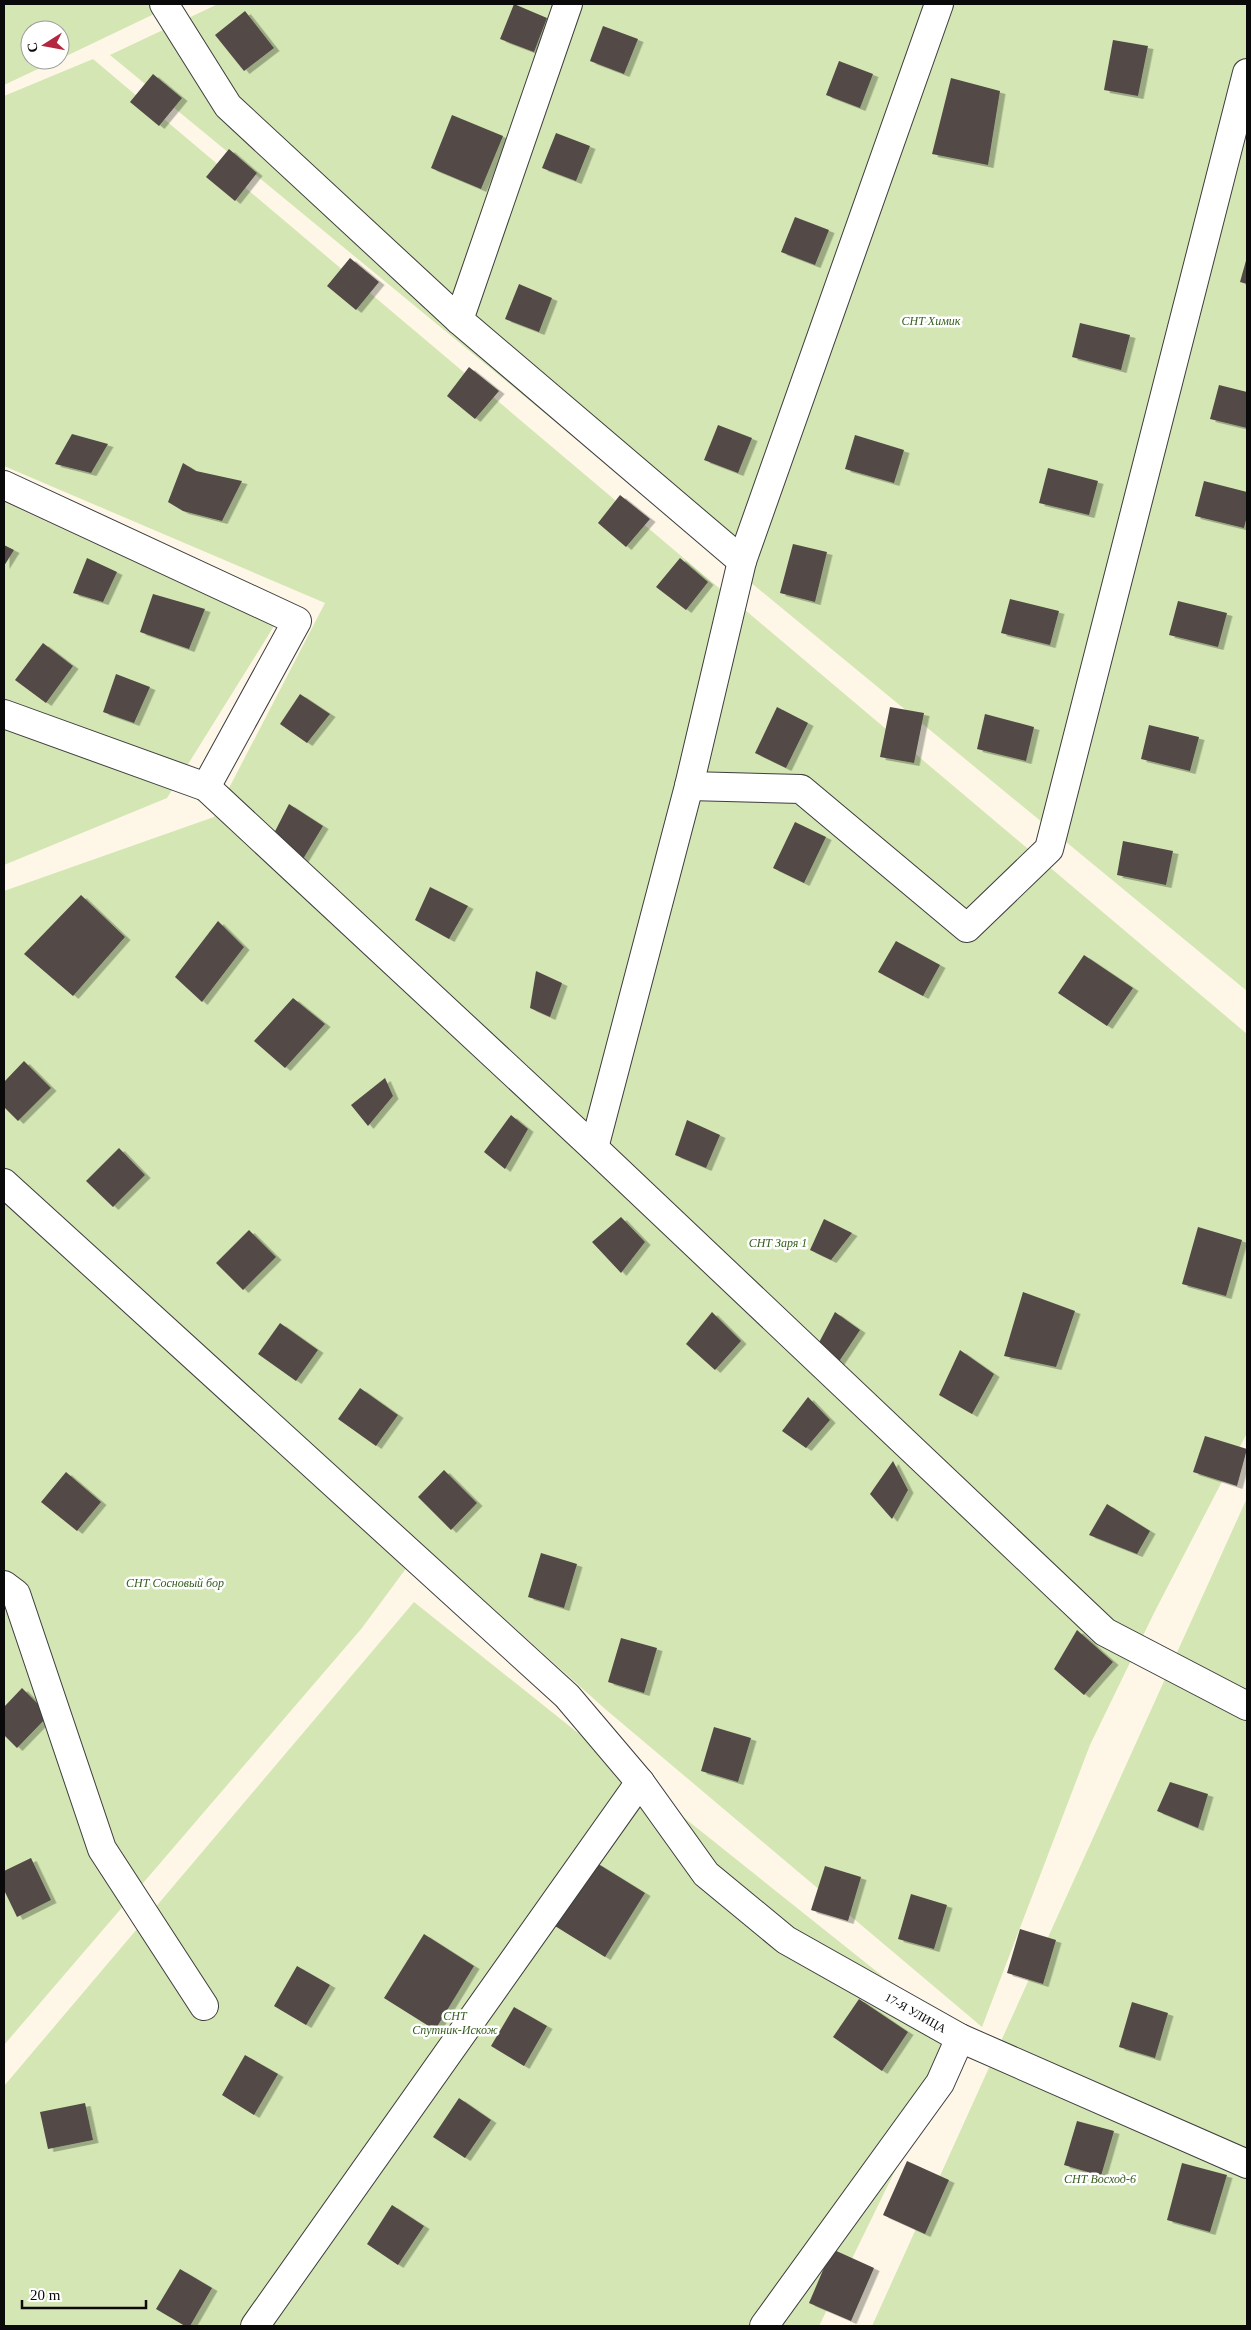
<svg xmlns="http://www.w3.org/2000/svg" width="1251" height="2330" font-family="'Times New Roman',serif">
<defs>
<filter id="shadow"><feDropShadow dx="5.5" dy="3" stdDeviation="0" flood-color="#0004"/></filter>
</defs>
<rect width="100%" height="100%" fill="#fef7e7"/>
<path fill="#d4e6b3" d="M4 4H175L60 59V30H30V60H57L4 85Z
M218 4H1247V991L110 55Z
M93 59 1247 1034V1433L1154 1613 1090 1745 982 2027 604 1708 52 1213 4 1173V891L214 817 325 603 4 466V96Z
M4 502 274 626 167 798 4 865Z
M4 1197 410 1563 362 1628 4 2045Z
M1247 1498V2326H872Z
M414 1602 960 2038 819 2326H4V2086Z"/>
<path fill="#524a47" filter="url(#shadow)" d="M514 4 547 18 534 52 500 39Z
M245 11 274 48 244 71 215 35Z
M603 26 638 39 624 74 590 61Z
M1113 40 1148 46 1138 96 1104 90Z
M839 61 873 74 860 108 826 95Z
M153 74 182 98 159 126 130 102Z
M951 78 1000 91 988 165 932 154Z
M452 115 503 136 481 189 431 168Z
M556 133 590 146 576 181 542 168Z
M229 149 257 173 235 201 206 177Z
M795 217 829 230 815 265 781 252Z
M1247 257V284L1240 282Z
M350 258 379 282 356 310 327 286Z
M519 284 552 298 539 332 505 319Z
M1080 323 1130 335 1121 370 1072 357Z
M469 367 499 391 475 419 447 396Z
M1219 385 1247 392V428L1210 419Z
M718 425 752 438 738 473 704 460Z
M72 434 108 444 91 473 55 464Z
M855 435 904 450 894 483 845 469Z
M183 463 196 471 242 481 222 521 183 511 168 502Z
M1048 468 1098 481 1089 515 1039 503Z
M1204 481 1247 492V516L1244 528 1195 516Z
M620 495 650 519 626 547 598 523Z
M793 544 827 552 815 602 780 593Z
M4 545 14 550 4 566Z
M87 558 117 572 103 602 73 593Z
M680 558 708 582 686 610 656 587Z
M153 594 205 609 189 649 140 632Z
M1010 599 1059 611 1050 645 1001 633Z
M1178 601 1227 613 1218 647 1169 635Z
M43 643 73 666 46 703 15 680Z
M116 674 150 687 134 723 103 712Z
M300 694 330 714 307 743 280 724Z
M777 707 808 723 786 768 755 753Z
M890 707 924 713 914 763 880 757Z
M985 714 1034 727 1026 761 977 749Z
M1149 725 1199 737 1190 771 1141 759Z
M289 804 323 826 300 864 269 843Z
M795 822 826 837 804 883 773 868Z
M1123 841 1173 851 1166 885 1117 875Z
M430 887 468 906 449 939 415 920Z
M81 895 125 937 73 996 24 954Z
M218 921 244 947 202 1002 175 977Z
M896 941 940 965 923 996 878 972Z
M1084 955 1133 988 1107 1026 1058 993Z
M536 971 562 983 550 1017 530 1008Z
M293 998 325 1024 285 1068 254 1041Z
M24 1061 51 1088 18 1121 4 1107V1082Z
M385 1078 393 1096 368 1126 351 1105Z
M511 1115 528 1129 505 1169 484 1152Z
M687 1120 720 1135 706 1168 675 1155Z
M119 1148 145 1175 113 1207 86 1181Z
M621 1217 645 1242 621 1273 592 1242Z
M824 1219 852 1233 831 1260 810 1250Z
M1198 1227 1242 1240 1226 1296 1182 1284Z
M249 1230 276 1257 243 1290 216 1263Z
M1023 1292 1075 1311 1056 1367 1004 1356Z
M712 1312 741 1341 715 1370 686 1344Z
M835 1312 860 1330 836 1366 814 1352Z
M280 1323 318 1350 296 1381 258 1354Z
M960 1350 994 1374 972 1414 939 1395Z
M360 1388 398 1415 376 1446 338 1419Z
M808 1397 830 1420 806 1448 782 1431Z
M1205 1436 1247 1449 1237 1486 1193 1472Z
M893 1461 908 1490 892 1519 870 1494Z
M444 1470 477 1503 451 1530 418 1497Z
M66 1472 101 1502 77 1531 41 1502Z
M1107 1504 1150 1531 1137 1554 1089 1535Z
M541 1553 577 1564 564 1608 528 1597Z
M1077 1630 1113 1662 1084 1695 1054 1669Z
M621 1638 657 1648 644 1693 608 1682Z
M22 1688 49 1715 17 1748 4 1735V1707Z
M714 1727 751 1738 738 1782 701 1771Z
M1170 1782 1208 1794 1198 1828 1157 1811Z
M31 1858 51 1900 17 1917 4 1890V1871Z
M595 1862 645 1893 605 1957 555 1926Z
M825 1866 861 1877 848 1921 811 1910Z
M911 1894 947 1905 934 1949 898 1939Z
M1020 1929 1056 1940 1043 1984 1007 1973Z
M424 1934 474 1966 435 2030 384 1998Z
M297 1966 330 1985 306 2025 274 2006Z
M859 1999 908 2032 882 2071 833 2037Z
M1132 2002 1168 2013 1155 2058 1119 2047Z
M514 2007 547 2026 524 2066 491 2046Z
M245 2055 278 2074 254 2115 222 2095Z
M459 2098 491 2120 465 2158 433 2137Z
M85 2103 93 2140 48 2149 40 2112Z
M1077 2121 1114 2131 1101 2176 1064 2165Z
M907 2161 949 2180 925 2234 883 2215Z
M1182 2163 1227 2175 1210 2232 1167 2220Z
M392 2205 424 2226 398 2265 367 2244Z
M832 2249 874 2268 851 2321 809 2303Z
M180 2269 212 2288 190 2326H185L156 2309Z"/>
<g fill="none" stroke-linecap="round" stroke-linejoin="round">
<g stroke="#3d3d3d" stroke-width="30">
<g id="minor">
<path d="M164 4 228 106 459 320"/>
<path d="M568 4 459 320 742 561"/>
<path d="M4 485 297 621 206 787"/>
<path d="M4 714 206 787 594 1148 1105 1632 1247 1706"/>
<path d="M689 786 801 789 967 928 1049 849 1247 73"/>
<path d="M594 1148 689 786 742 561 939 4"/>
<path id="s1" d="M4 1183 567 1696 640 1782 706 1874 786 1940 960 2038 1247 2164"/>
<path d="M4 1585 16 1594 102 1849 204 2006"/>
<path d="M255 2326 640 1782"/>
<path d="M764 2326 940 2083 960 2038"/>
</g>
</g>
<use href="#minor" stroke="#fff" stroke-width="28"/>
</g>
<g text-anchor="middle" stroke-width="5" stroke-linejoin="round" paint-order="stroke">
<g font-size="12" font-style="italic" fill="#335e1d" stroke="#fff">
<text x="931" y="325">СНТ Химик</text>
<text x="778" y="1247">СНТ Заря 1</text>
<text x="175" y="1587">СНТ Сосновый бор</text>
<text x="455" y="2020">СНТ<tspan x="455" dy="14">Спутник-Искож</tspan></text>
<text x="1100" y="2183">СНТ Восход-6</text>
</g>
<g font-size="12" fill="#0a0a0a" stroke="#fff">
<text dy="4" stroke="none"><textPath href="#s1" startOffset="1240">17-Я УЛИЦА</textPath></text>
</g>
</g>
<rect width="1251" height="2330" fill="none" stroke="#0a0a0a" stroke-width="10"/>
<g transform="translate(45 45) rotate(259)"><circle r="24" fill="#ffffff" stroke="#9d9d9d"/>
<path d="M0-4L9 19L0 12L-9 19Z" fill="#b42740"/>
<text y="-8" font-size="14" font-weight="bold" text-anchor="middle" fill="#0a0a0a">С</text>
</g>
<path d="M22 2300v8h124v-8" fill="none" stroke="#0a0a0a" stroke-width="2.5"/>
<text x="30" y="2300" font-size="15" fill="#0a0a0a" stroke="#ffffff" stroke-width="4" paint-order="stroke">20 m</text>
</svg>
